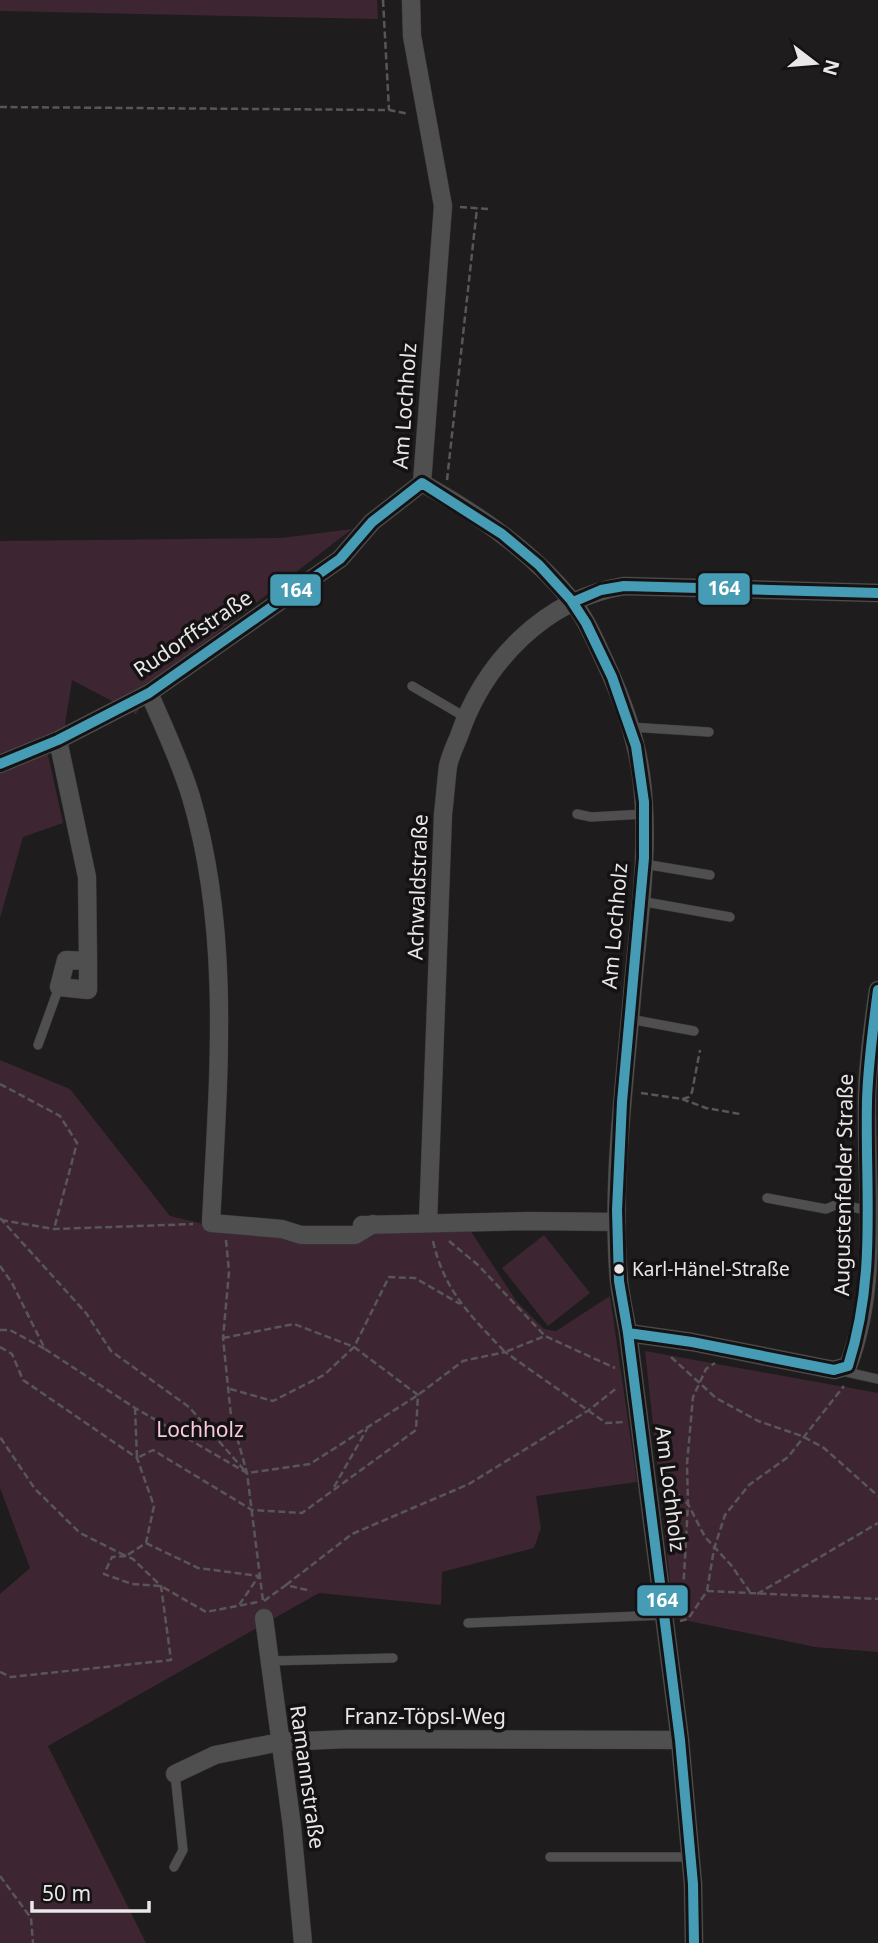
<svg xmlns="http://www.w3.org/2000/svg" width="878" height="1943" font-family="'Noto Sans',sans-serif">
<rect width="100%" height="100%" fill="#1e1c1d"/>
<path fill="#3d2631" d="M0 0H377L378 19 0 11Z
M352 529 160 677 136 714 72 680 64 731 0 757V541L281 538Z
M47 750 63 823 23 837 0 918V772Z
M0 1060 70 1089 170 1216 242 1233 468 1227 517 1302 544 1329 556 1331 610 1296 637 1482 536 1496 541 1528 534 1548 442 1572 441 1605 319 1593 48 1746 146 1943H0V1594L30 1568 0 1488Z
M544 1235 590 1293 548 1326 502 1268Z
M645 1351 878 1393V1652L815 1647 674 1618Z"/>
<g fill="none" stroke-linecap="round" stroke-linejoin="round">
<g stroke="#383738" stroke-width="10">
<path id="lane" d="M412 686 465 717
M630 727 709 732
M577 814 591 817 645 814
M644 864 710 875
M640 901 730 917
M630 1019 694 1031
M38 1045 59 987
M767 1198 826 1209 838 1204 870 1211
M842 1371 878 1379
M468 1623 665 1615
M268 1661 393 1658
M550 1857H691
M174 1867 183 1850 175 1774"/>
</g>
<g stroke="#383738" stroke-width="19">
<path id="street" d="M411 0 412 36 443 206 422 483
M422 483C476 513 532 551 571 600 586 618 596 643 606 664 622 699 636 736 641 775 651 848 638 923 632 996 624 1090 611 1186 619 1281 621 1298 625 1315 628 1333L680 1740 693 1884 694 1943
M149 693C164 727 180 761 191 797 232 935 218 1082 211 1223L282 1229 301 1235H355L373 1224
M58 740 87 877 88 961 66 960 59 987 88 990V961
M0 764 58 740 149 693 340 559 372 522 422 483
M428 1222 443 814C445 798 446 782 448 766 450 756 455 746 459 736 484 662 545 599 624 586L878 593
M362 1225 530 1221 617 1222
M628 1333 692 1342 834 1370 848 1366C878 1287 867 1201 867 1118 866 1076 872 1032 878 990
M264 1618 292 1827 303 1943
M175 1774 215 1755 280 1742 349 1739 680 1740"/>
</g>
<path stroke="#585657" stroke-width="2.5" stroke-dasharray="7 3.5" stroke-linecap="butt" d="M383 0 389 110
M0 107 389 110 409 114
M460 207 488 209
M447 480 477 208
M0 1084 60 1116 77 1143 54 1229
M641 1093 682 1099 689 1097 692 1092 700 1050
M682 1099 706 1108 740 1114
M0 1218 86 1313 111 1351 189 1407 245 1471
M1 1220 54 1229 193 1224
M226 1240 229 1272 223 1338 231 1416 247 1473 263 1601
M433 1241C444 1291 471 1316 505 1352L545 1336 615 1368
M449 1241 478 1265 545 1336
M0 1266 12 1283 45 1349 135 1408 247 1473 310 1464 418 1395 463 1361 505 1352 606 1423 625 1422
M0 1330H10L45 1349
M0 1347 12 1354 23 1380 137 1458 154 1506 146 1543 126 1556 80 1533 35 1489 0 1437
M671 1357 716 1398 758 1421 802 1436 824 1448 878 1496
M230 1389 273 1401 324 1375 354 1347 389 1277 415 1278 460 1304
M135 1408 137 1458 153 1450 252 1510 302 1513 416 1430 418 1395 354 1347 294 1324 223 1338
M663 1480 688 1504 705 1537 731 1565 750 1592
M334 1487 367 1429
M146 1543 198 1568 259 1576 239 1605
M286 1585 352 1534 469 1484 589 1410 618 1387
M707 1591 878 1599
M757 1594 878 1523
M264 1601 286 1585 311 1591
M682 1611 688 1504 687 1464 693 1397 706 1369 715 1363
M680 1621 688 1619 707 1591 714 1549 725 1515 749 1485 788 1457 844 1386
M0 1672 11 1677 171 1660 161 1586 133 1559 126 1556 112 1557 104 1574 132 1584 161 1586 206 1612 258 1602
M0 1876 31 1918 33 1943"/>
<use href="#lane" stroke="#504f4f" stroke-width="9"/>
<use href="#street" stroke="#504f4f" stroke-width="18"/>
<g stroke="#151213" stroke-width="16">
<path id="bus-1" d="M573 602 601 590 624 586 878 593
M0 764 58 740 149 693 340 559 372 522 422 483 502 534 539 565 571 600 586 623 612 677 636 746 644 802V858L622 1102 617 1210 619 1281 628 1333 680 1740 693 1884 694 1943
M628 1333 692 1342 834 1370 848 1366C877 1275 865 1195 867 1101 868 1064 873 1027 878 990"/>
</g>
<use href="#bus-1" stroke="#469cb5" stroke-width="10"/>
</g>
<circle fill="#eae7e8" stroke="#151213" stroke-width="2.5" cx="619" cy="1269" r="6"/>
<g text-anchor="middle" stroke-width="7" stroke-linejoin="round" paint-order="stroke">
<g font-size="19" fill="#eae7e8" stroke="#151213" text-anchor="start">
<text x="632" y="1276">Karl-Hänel-Straße</text>
</g>
<g font-size="21" fill="#eae7e8" stroke="#151213">
<text transform="translate(405 406) rotate(-86)" y="7">Am Lochholz</text>
<text transform="translate(193 634) rotate(-34)" y="7">Rudorffstraße</text>
<text transform="translate(418 887) rotate(-88)" y="7">Achwaldstraße</text>
<text transform="translate(615 926) rotate(-85)" y="7">Am Lochholz</text>
<text transform="translate(844 1185) rotate(-89)" y="7">Augustenfelder Straße</text>
<text transform="translate(670 1489) rotate(83)" y="7">Am Lochholz</text>
<text x="425" y="1724">Franz-Töpsl-Weg</text>
<text transform="translate(307 1777) rotate(82)" y="7">Ramannstraße</text>
</g>
<g font-size="21" fill="#f9c8de" stroke="#151213">
<text x="200" y="1437">Lochholz</text>
</g>
</g>
<g stroke="#151213" stroke-width="2.5">
<rect x="697" y="572" width="54" height="34" rx="7" fill="#469cb5"/>
<rect x="269" y="573" width="53" height="34" rx="7" fill="#469cb5"/>
<rect x="636" y="1584" width="53" height="33" rx="7" fill="#469cb5"/>
</g>
<g font-size="19" text-anchor="middle" font-weight="bold" fill="#fff">
<text x="724" y="595">164</text>
<text x="296" y="597">164</text>
<text x="662" y="1607">164</text>
</g>
<g transform="translate(815 63) rotate(106)" stroke="#151213" stroke-width="5" paint-order="stroke">
<path d="M0-5L12 26L0 18L-12 26Z" fill="#eae7e8"/>
<text y="-10" font-size="19" font-weight="bold" text-anchor="middle" fill="#eae7e8">N</text>
</g>
<path d="M32 1901v10h117v-10" fill="none" stroke="#eae7e8" stroke-width="3.5"/>
<text x="42" y="1901" font-size="21" fill="#eae7e8" stroke="#151213" stroke-width="5" paint-order="stroke">50 m</text>
</svg>
